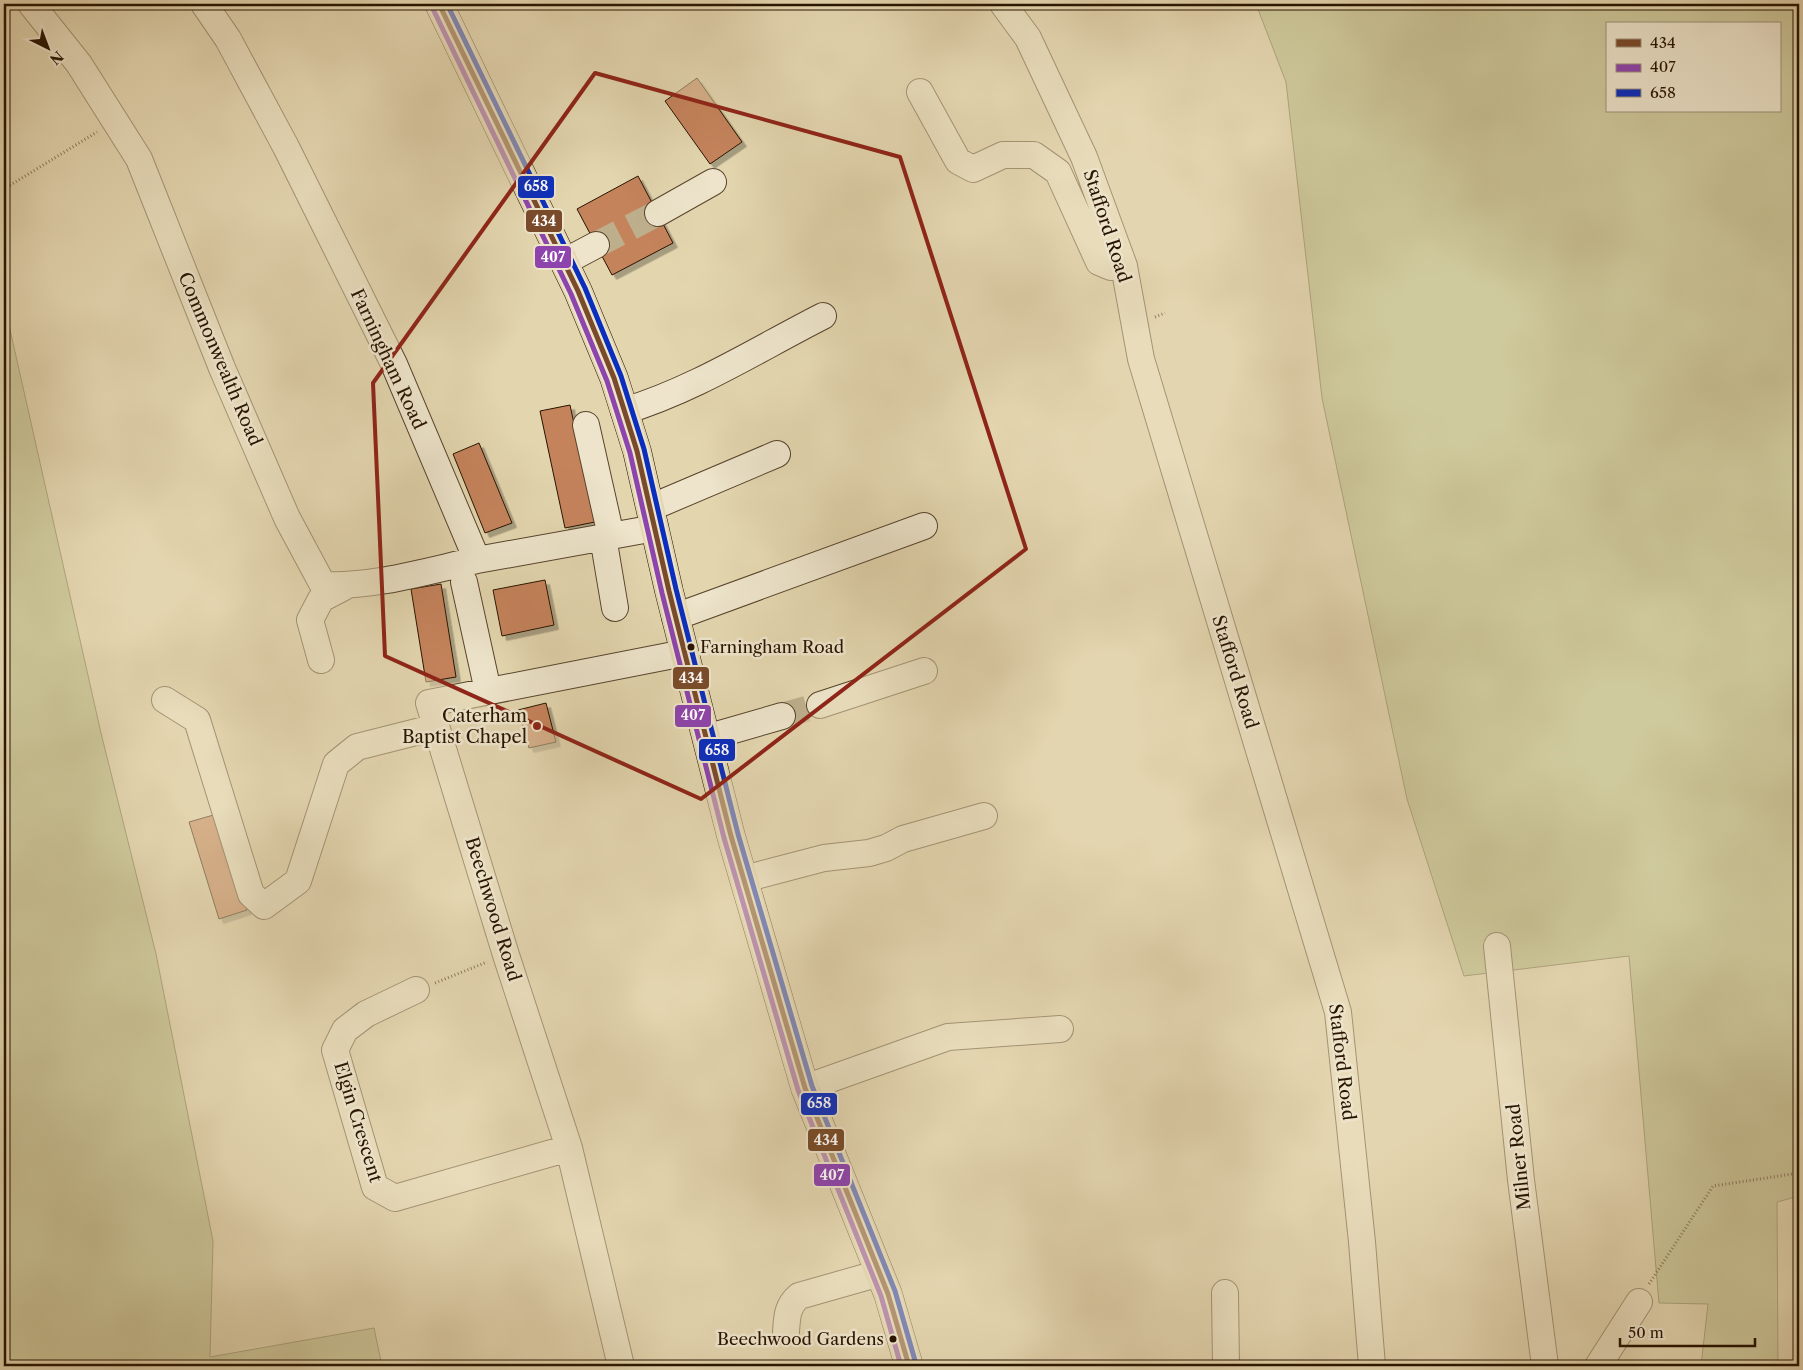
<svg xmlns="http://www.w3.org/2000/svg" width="1803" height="1370" font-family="'Libre Caslon Text',serif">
<defs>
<filter id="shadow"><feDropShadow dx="4.5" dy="4.5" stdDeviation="0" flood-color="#0004"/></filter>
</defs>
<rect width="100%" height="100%" fill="#e3d6af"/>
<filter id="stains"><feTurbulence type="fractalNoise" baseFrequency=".004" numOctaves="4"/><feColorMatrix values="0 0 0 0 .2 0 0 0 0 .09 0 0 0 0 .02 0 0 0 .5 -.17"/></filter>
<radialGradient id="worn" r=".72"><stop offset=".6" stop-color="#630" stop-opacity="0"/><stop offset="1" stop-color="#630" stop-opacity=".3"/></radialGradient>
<path fill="#b6bd88" stroke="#6f6844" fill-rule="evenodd" d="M1256 4H1799V1196L1777 1202 1778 1366H1701L1708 1304 1659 1303 1629 956 1464 976 1407 799 1322 398 1286 82ZM1607 24H1779V111H1607Z
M4 303 101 733 156 954 213 1241 210 1357 374 1328 382 1366H4Z"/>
<path fill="#c5835c" stroke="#281400" filter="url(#shadow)" d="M697 78 742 142 710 164 665 101Z
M638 176 673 243 612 275 577 209Z
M570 405 595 522 565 528 540 411Z
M479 443 512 523 485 533 453 454Z
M545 580 554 625 502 636 493 590Z
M441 584 456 677 426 682 411 589Z
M546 703 556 742 529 748 518 710Z
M217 814 247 910 219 919 189 822Z"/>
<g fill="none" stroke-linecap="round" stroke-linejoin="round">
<path stroke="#beaf8c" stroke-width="26" stroke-dasharray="26 13" stroke-linecap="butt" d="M596 245 658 213
M782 716 820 705"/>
<g stroke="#57442c" stroke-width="28">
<path id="minor" d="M31 4 79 64 139 159 222 368 287 518 323 585C375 587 427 571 477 560
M204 4 228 39 286 147 394 364 477 560 655 528
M1003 4 1028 38 1084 157 1124 266 1141 359 1338 1012 1362 1242 1372 1366
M920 92 958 161 973 169 1003 155H1034L1058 172 1099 262 1111 267 1124 266
M658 213 713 182
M564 262 596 245
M624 411C694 390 758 349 823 316
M586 425 611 536
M650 508 777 454
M603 537 615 608
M464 582 488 691
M675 617 924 526
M321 660 310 620 321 599 346 586
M165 700 197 720 251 894 264 906 298 881 336 764 357 747 436 727
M820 705 924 671
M706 738 782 716
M744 879 824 858 869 853 886 848 903 839 984 816
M1497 946 1521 1180 1545 1366
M416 990 366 1014 345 1030 335 1050 375 1187 395 1198 569 1148
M805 1088 948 1037 1060 1029
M1225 1293 1226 1366
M786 1332C787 1317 787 1306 799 1296L880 1273
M621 1366 569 1148 506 955 429 703 684 653
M1598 1366 1639 1302"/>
</g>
<g stroke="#281400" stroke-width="29">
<path id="major" d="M439 4 578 291 614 378 637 451 669 591 731 836 805 1088 888 1294 909 1366"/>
</g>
<path stroke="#281400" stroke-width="3" stroke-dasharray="1 2.5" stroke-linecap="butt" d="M4 189 97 132
M1155 317 1165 313
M435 983 487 962
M1649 1284 1713 1186 1799 1173"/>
<use href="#minor" stroke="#ede4cb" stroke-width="26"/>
<use href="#major" stroke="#e3d6af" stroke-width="28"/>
<g stroke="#ede4cb" stroke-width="9">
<path id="bus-1" d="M439 4 578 291 614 378 637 451 669 591 731 836 805 1088 888 1294 909 1366"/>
</g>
<g stroke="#ede4cb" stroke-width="9">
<path id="bus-2" d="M432 7 571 294 607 381 630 453 662 593 724 838 798 1090 881 1296 901 1366"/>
</g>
<g stroke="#ede4cb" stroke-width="9">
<path id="bus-3" d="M447 4 585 288 621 376 644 449 676 589 738 834 812 1086 895 1291 916 1364"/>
</g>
<use href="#bus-1" stroke="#7a4b2a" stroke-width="5"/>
<use href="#bus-2" stroke="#8e44ad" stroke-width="5"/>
<use href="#bus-3" stroke="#0a2ebe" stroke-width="5"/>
</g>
<path d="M0 0H1803V1370H0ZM595 73 900 157 1026 549 701 799 385 656 373 383Z" fill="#e3d6af" fill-opacity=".55" fill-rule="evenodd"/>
<path fill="none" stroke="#8f2418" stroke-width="4" stroke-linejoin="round" d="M595 73 900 157 1026 549 701 799 385 656 373 383Z"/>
<g fill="#281400" stroke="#ede4cb" stroke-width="2">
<circle cx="691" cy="647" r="4.5"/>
<circle cx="893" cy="1339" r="4.5"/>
</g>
<circle fill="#8f2418" stroke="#ede4cb" stroke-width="2" cx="537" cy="726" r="5"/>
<g text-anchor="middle" stroke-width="5" stroke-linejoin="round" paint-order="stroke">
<g font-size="17" fill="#281400" stroke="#ede4cb" text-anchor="start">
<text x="700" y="653">Farningham Road</text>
<text x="884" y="1345" text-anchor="end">Beechwood Gardens</text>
</g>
<g font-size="18" fill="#281400" stroke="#ede4cb">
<text transform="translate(1107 226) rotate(72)" y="6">Stafford Road</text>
<text transform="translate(220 359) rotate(67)" y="6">Commonwealth Road</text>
<text transform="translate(388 359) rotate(65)" y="6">Farningham Road</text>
<text transform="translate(1235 672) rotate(73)" y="6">Stafford Road</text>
<text transform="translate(493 909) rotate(73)" y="6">Beechwood Road</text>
<text transform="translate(1342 1062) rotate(83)" y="6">Stafford Road</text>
<text transform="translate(358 1122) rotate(73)" y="6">Elgin Crescent</text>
<text transform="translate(1519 1157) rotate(-96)" y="6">Milner Road</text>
</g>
<g font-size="18" fill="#281400" stroke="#ede4cb" text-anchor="end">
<text x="527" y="722">Caterham<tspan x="527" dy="21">Baptist Chapel</tspan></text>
</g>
</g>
<g stroke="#ede4cb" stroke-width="2">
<rect x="517" y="175" width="38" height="24" rx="5" fill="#0a2ebe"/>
<rect x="525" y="209" width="38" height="24" rx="5" fill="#7a4b2a"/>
<rect x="534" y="245" width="38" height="24" rx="5" fill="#8e44ad"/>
<rect x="672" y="666" width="38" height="24" rx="5" fill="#7a4b2a"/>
<rect x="674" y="704" width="38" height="24" rx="5" fill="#8e44ad"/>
<rect x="698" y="738" width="38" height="24" rx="5" fill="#0a2ebe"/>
<rect x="800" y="1092" width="38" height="24" rx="5" fill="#0a2ebe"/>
<rect x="807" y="1128" width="38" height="24" rx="5" fill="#7a4b2a"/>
<rect x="813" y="1163" width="38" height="24" rx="5" fill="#8e44ad"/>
</g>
<g font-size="14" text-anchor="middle" font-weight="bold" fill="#fff">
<text x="536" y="191">658</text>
<text x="544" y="226">434</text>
<text x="553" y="262">407</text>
<text x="691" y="683">434</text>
<text x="693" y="720">407</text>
<text x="717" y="755">658</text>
<text x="819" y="1108">658</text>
<text x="826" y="1145">434</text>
<text x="832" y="1180">407</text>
</g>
<rect width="1803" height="1370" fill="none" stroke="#e3d6af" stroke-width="20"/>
<rect x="5" y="5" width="1793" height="1360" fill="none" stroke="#281400" stroke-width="2.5"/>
<rect x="10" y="10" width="1783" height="1350" fill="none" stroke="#281400"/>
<rect x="1606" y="22" width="175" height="90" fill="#ede4cb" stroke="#9e917a"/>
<rect x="1616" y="39" width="25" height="8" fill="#7a4b2a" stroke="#9e917a"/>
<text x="1650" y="48" font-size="15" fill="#281400">434</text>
<rect x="1616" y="64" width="25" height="8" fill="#8e44ad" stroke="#9e917a"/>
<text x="1650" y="72" font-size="15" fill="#281400">407</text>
<rect x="1616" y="89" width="25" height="8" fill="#0a2ebe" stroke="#9e917a"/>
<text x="1650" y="98" font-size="15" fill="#281400">658</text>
<g transform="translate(48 48) rotate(138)" stroke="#ede4cb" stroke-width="4" paint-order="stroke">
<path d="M0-4L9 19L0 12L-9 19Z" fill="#281400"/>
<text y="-8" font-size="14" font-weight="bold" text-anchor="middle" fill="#281400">N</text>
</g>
<path d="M1620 1338v8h135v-8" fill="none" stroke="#281400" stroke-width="2.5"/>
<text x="1628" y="1338" font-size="15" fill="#281400" stroke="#ede4cb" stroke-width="4" paint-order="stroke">50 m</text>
<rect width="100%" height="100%" filter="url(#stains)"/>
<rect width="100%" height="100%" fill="url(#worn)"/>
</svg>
